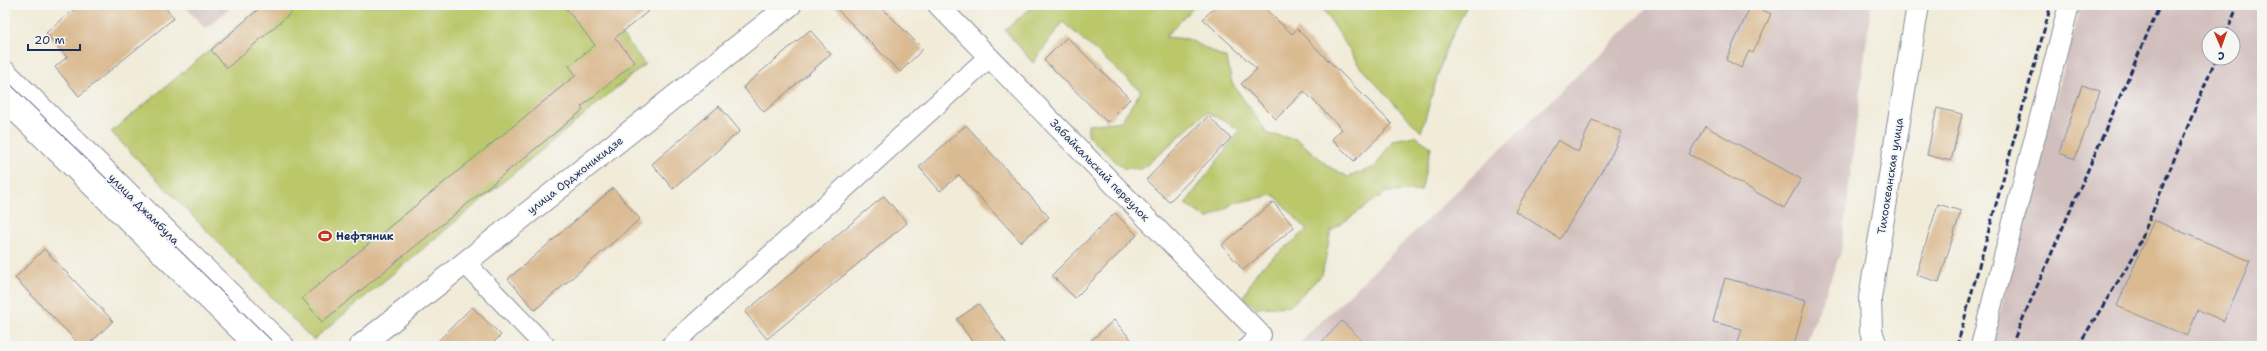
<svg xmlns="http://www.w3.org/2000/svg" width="2267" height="351" font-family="'Shantell Sans',sans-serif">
<rect width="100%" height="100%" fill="#f6f6f2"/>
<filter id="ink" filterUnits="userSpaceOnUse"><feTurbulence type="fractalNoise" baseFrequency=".025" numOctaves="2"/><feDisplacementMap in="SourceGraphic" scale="8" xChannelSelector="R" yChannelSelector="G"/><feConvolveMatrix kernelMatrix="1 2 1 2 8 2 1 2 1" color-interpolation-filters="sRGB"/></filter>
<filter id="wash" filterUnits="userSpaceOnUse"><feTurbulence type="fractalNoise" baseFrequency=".012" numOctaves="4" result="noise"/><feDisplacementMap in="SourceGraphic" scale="16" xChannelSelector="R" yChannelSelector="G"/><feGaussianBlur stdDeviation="0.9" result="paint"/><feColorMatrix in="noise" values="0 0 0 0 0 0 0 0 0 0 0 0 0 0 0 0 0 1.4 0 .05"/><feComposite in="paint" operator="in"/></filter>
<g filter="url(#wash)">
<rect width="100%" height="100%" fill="#f1ebd8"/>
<path fill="#d1bfbe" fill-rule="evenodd" d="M184 5H234L205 29Z
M1650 5H1871L1841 252 1805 346H1296Z
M2080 5H2262V346H1991ZM2209 34H2233V58H2209Z"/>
<path fill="#bac86a" stroke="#6a7c64" d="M264 5H598L645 64 313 340 111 132Z
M1034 5H1196L1165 37 1188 39 1227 59 1232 83 1268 134 1297 139 1328 166 1348 177 1375 167 1393 140 1415 136 1431 147 1421 191 1386 192 1331 231 1322 275 1290 306 1256 308 1243 297 1258 270 1307 230 1274 195 1234 203 1208 219 1185 204 1240 130 1207 112 1142 169 1123 168 1088 136V125L1121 121 1141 91 1063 22 1033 63 1005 30Z
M1321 5H1467L1445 51 1421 132 1360 67Z"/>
<g id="blocks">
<path fill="#daba91" d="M79 5H163L174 18 79 96 55 67 67 57 46 33Z
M263 5H300L227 68 211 50Z
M563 5H656L615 38 635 62 581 107 583 110 322 322 302 298 576 75 569 66 595 45Z
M833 5H879L923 49 900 72Z
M1217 5H1261L1292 34 1297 29 1392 124 1354 161 1332 139 1342 129 1304 91 1276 119 1241 84 1257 69 1203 19Z
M1751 5 1771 14 1753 53 1749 51 1741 68 1726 60Z
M810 30 831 54 764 112 743 87Z
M1067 37 1130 99 1107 122 1044 60Z
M2082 85 2100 91 2075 159 2059 153Z
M719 106 740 131 673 189 652 164Z
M1937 108 1962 114 1951 161 1927 155Z
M1208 116 1231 138 1169 202 1146 180Z
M1592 120 1622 132 1611 156 1560 239 1515 211 1558 140 1578 152Z
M966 125 1049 217 1021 242 959 175 940 191 919 167Z
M1705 126 1801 179 1784 208 1689 154Z
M613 188 640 219 535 310 508 279Z
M884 196 907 223 767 339 745 312Z
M1273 202 1294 227 1243 270 1222 245Z
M1938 204 1961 211 1939 282 1916 275Z
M1115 213 1137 235 1075 298 1052 275Z
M2154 220 2250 261 2224 321 2198 310 2187 336 2117 306Z
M44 249 113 321 87 346H81L15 278Z
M1725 278 1806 300 1794 345 1783 342 1782 346H1737L1742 329 1713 322Z
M979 304 1008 346H975L957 319Z
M472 307 501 335 490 346H433Z
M1114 320 1137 346H1085Z
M1342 321 1368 346H1318Z"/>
</g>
</g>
<g filter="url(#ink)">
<use href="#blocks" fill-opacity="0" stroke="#868d9b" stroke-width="1"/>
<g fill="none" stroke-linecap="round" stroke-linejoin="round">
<g stroke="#868d9b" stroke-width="22">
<path id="street" d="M938 5 1261 335 1249 346
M465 263 545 346
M671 346 989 57
M1981 346 2069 5"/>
</g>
<g stroke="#868d9b" stroke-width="24">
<path id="secondary" d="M5 72 283 346
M5 100 257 346
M360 346 790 5
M1876 346 1871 331 1870 298 1918 5"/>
</g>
<use href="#street" stroke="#fff" stroke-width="20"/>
<use href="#secondary" stroke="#fff" stroke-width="22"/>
<path stroke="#1b2f5e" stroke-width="1" d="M5 79 277 346"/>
<path stroke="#1b2f5e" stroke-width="3" stroke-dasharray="6 3" stroke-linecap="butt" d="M2226 34 2238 5
M1957 346 2051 5
M2011 346 2160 5
M2078 346 2135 254 2216 58"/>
</g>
</g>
<defs>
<g id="stadium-bare" transform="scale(1.08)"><path d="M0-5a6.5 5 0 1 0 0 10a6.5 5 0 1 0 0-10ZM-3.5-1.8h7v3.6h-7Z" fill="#c8321e" stroke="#f6f6f2" stroke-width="2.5" paint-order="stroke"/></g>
</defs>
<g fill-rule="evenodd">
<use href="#stadium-bare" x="325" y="236"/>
</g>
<g text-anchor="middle" stroke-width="3.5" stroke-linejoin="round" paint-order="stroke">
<g font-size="11" fill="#1b2f5e" stroke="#f6f6f2">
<text transform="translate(1100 170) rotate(46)" y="4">Забайкальский переулок</text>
<text transform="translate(575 175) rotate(-38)" y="4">улица Орджоникидзе</text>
<text transform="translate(1890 176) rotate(-81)" y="4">Тихоокеанская улица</text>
<text transform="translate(144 209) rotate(45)" y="4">улица Джамбула</text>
</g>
<g font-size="11" font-weight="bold" fill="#1b2f5e" stroke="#f6f6f2" text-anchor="start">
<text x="336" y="240">Нефтяник</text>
</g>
</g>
<rect width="2267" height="351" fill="none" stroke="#f6f6f2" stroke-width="20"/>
<g transform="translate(2221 46) rotate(178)"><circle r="19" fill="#f6f6f2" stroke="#9ea6b7"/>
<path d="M0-3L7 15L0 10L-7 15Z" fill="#c8321e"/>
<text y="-6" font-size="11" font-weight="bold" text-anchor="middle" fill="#1b2f5e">С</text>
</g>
<path d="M28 44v6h52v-6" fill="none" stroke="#1b2f5e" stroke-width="2"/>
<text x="34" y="44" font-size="12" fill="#1b2f5e" stroke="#f6f6f2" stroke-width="3" paint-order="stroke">20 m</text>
</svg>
